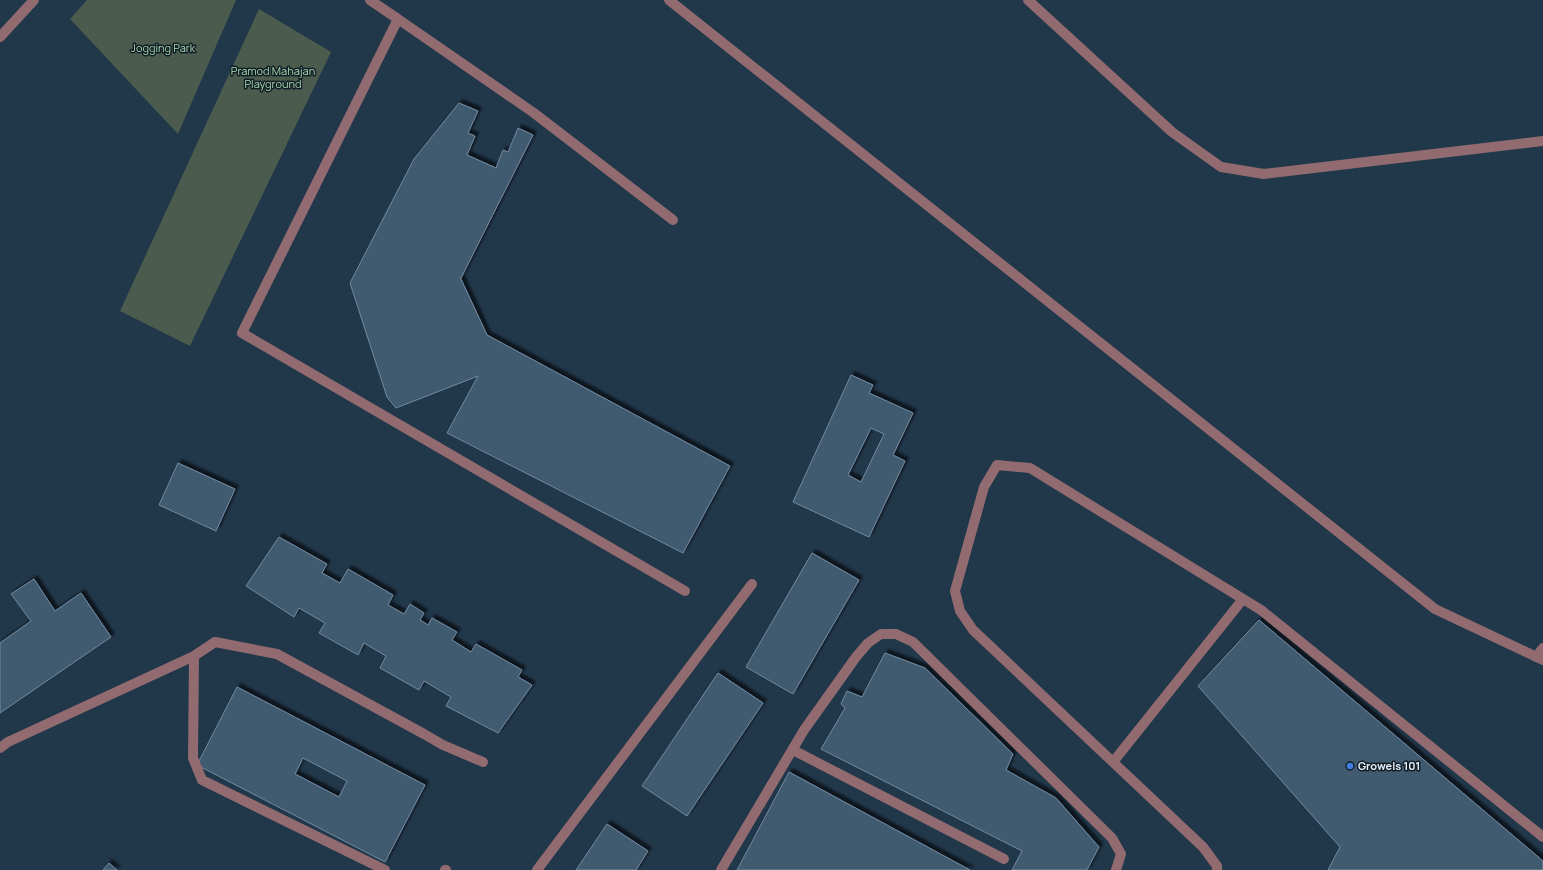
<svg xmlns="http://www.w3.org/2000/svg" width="1543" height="870" font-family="Manrope,sans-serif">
<defs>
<filter id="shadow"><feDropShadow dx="3.5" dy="-3.5" stdDeviation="1" flood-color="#0009"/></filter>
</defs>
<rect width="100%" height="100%" fill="#21374a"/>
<path fill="#4b5c4e" d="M87 0H236L178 134 70 19Z
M259 9 331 52 190 346 120 311Z"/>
<path fill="#415a70" stroke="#728aa0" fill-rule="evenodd" filter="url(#shadow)" d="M459 103 478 111 468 133 475 136 467 155 496 168 503 150 508 152 518 128 533 135 461 278 460 277 487 335 730 466 683 553 447 433 478 376 396 408 387 397 350 283 414 159Z
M851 375 873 385 869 393 913 413 893 455 905 461 869 537 793 502ZM871 428 884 434 861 482 848 475Z
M178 463 235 489 216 531 159 505Z
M279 537 327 564 322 573 340 583 348 569 393 595 388 605 404 614 410 604 424 613 420 620 428 625 432 618 457 632 452 640 471 652 476 644 522 670 518 677 532 685 498 733 446 706 451 697 424 681 419 690 380 668 386 656 364 643 358 655 319 633 325 623 299 608 294 617 246 586Z
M812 553 859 580 793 694 746 667Z
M34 579 55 611 81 593 111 637 0 713V643L31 621 11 594Z
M1259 620 1543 861V870H1328L1340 847 1198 686Z
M885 653 925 668 1013 754 1006 770 1056 798 1099 847 1087 870H1012L1022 851 821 749 845 708 841 704 847 691 862 697Z
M718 673 763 703 687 816 642 786Z
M237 687 425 785 385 862 197 765ZM303 758 347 781 339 797 295 774Z
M789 772 970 870H737Z
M607 824 648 851 636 870H576Z
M109 863 117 870H103Z"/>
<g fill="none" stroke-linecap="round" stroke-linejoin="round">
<path stroke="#916b70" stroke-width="10" d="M370 0 398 19 242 333 685 591
M669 0 1435 609 1543 660
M1028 0 1172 132 1221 167 1264 174 1543 141
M398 19 534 113 673 220
M0 37 34 0
M194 656 193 758 202 780 385 870
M1536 657 1543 648
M0 748 8 742 194 656 215 642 277 654 424 734 443 745 483 762
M793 750 1004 859
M1113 762 1243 599
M445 870H446
M537 870 752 584
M721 870 804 730 856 657 868 643 881 634H896L913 642 1112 838 1121 854 1116 870
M1217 870V866L1203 847 973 630 960 611 955 591 984 487 997 465 1030 468 1261 610 1543 837"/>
</g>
<circle fill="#3f7fe0" stroke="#141e26" stroke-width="1.5" cx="1350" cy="766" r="4"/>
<g text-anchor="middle" stroke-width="3" stroke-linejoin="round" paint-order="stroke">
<g font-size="11" fill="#a4d9b0" stroke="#141e26">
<text x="163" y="52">Jogging Park</text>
<text x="273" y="75">Pramod Mahajan<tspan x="273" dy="13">Playground</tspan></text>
</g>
<g font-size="11" font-weight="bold" fill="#e1effb" stroke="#141e26" text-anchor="start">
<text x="1358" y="770">Growels 101</text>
</g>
</g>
</svg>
